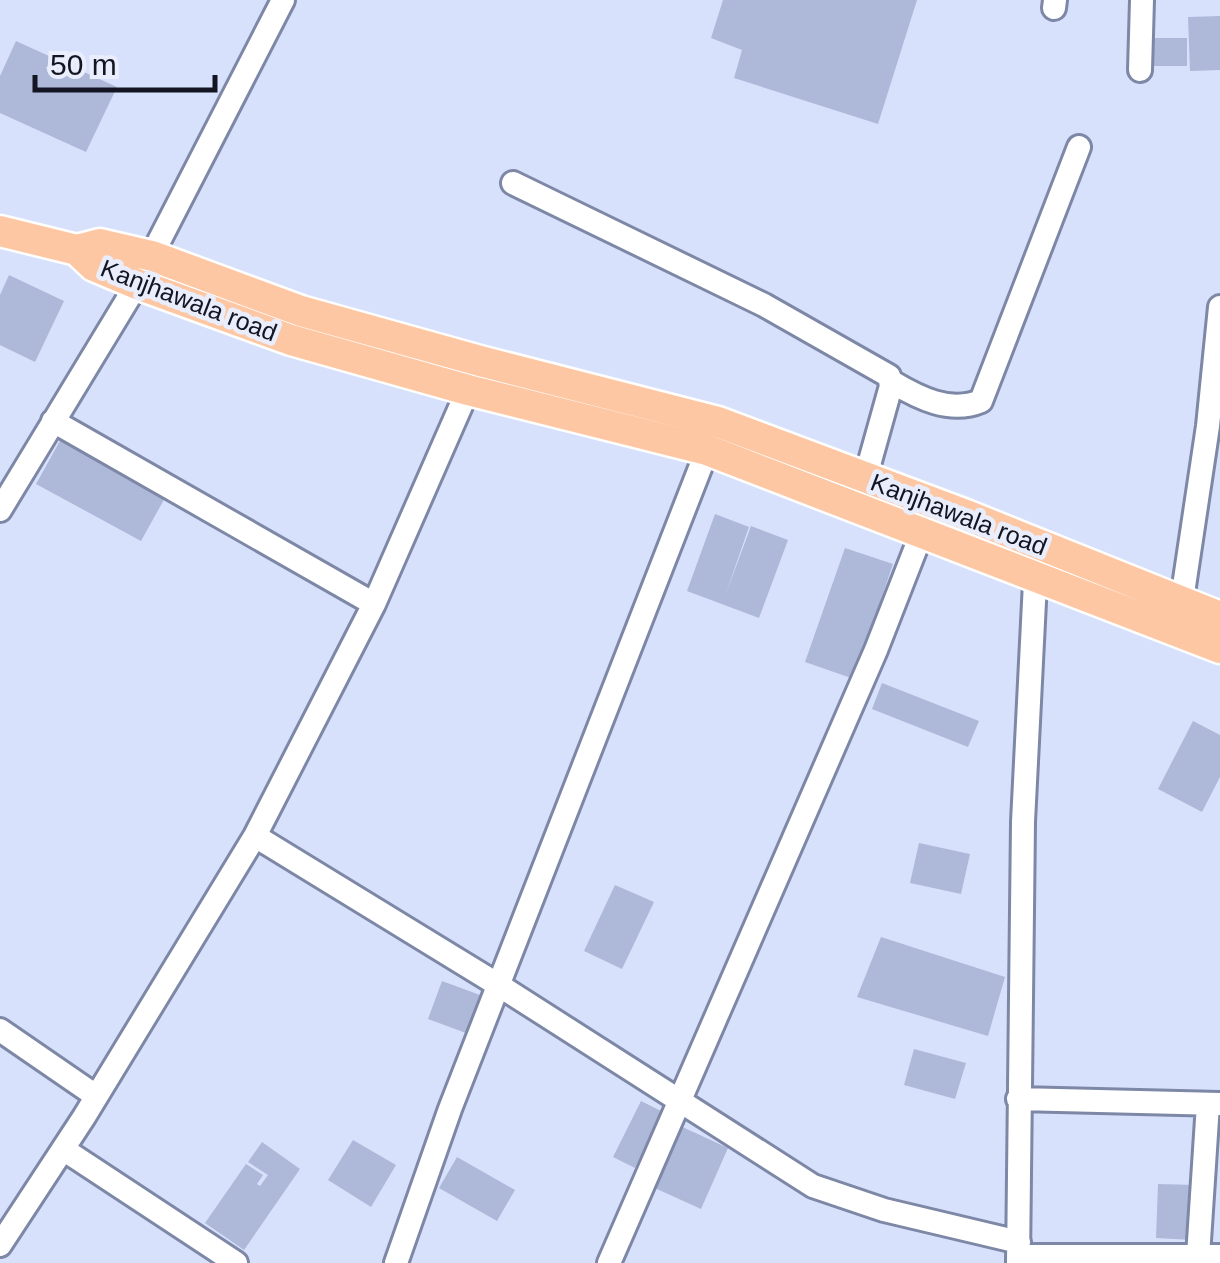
<svg xmlns="http://www.w3.org/2000/svg" width="1220" height="1263" font-family="Helvetica,sans-serif">
<rect width="100%" height="100%" fill="#d8e1fc"/>
<path fill="#aeb8d9" d="M723 0H917L878 124 734 78 742 50 711 38Z
M1220 16V70L1190 71 1188 17Z
M1148 38H1187V66H1148Z
M16 41 117 87 86 152 0 113V76Z
M9 275 64 301 35 362 0 345V295Z
M61 439 166 496 141 541 36 484Z
M715 514 749 527 725 596 751 526 788 540 759 618 687 591Z
M845 548 893 564 854 679 805 662Z
M882 683 979 721 968 747 872 709Z
M1193 721 1220 735V777L1202 812 1158 789Z
M919 843 970 854 961 894 910 883Z
M615 885 654 902 622 969 584 951Z
M881 937 1005 977 988 1036 857 997Z
M442 981 480 995 466 1033 428 1019Z
M914 1049 966 1063 955 1099 904 1085Z
M641 1101 663 1112 635 1168 613 1157Z
M676 1124 728 1148 701 1209 648 1185Z
M353 1140 396 1165 371 1207 328 1180Z
M262 1142 300 1169 244 1250 205 1223 246 1164 263 1175 257 1184 260 1186 268 1175 248 1162Z
M457 1157 515 1190 497 1221 439 1188Z
M1158 1184 1196 1185 1193 1240 1156 1238Z"/>
<g fill="none" stroke-linecap="round" stroke-linejoin="round">
<g stroke="#7d87a6" stroke-width="28">
<path id="minor" d="M1054 8 1055 0
M1140 70 1142 0
M513 183 764 305 889 376 891 386 865 479
M892 382C919 398 950 414 981 401L1079 147
M53 421 374 604
M0 510 137 284 283 0
M1180 613 1208 426 1220 307
M255 836 500 986 813 1186 884 1210 1019 1242
M0 1030 96 1096
M1018 1099 1220 1104
M63 1149 236 1263
M0 1245 84 1117 255 836 374 604 474 376
M1018 1256H1220
M1198 1256 1208 1104
M396 1263 450 1109 713 435
M609 1263 876 650 933 504
M1018 1263 1023 822 1036 562"/>
</g>
<g stroke="#fff" stroke-width="35">
<path id="major" d="M0 231 77 250 100 244 152 256 301 311 480 361 718 422 966 515 1220 617
M77 250 94 266 137 284 291 340 468 390 707 450 1220 648"/>
</g>
<use href="#minor" stroke="#fff" stroke-width="22"/>
<use href="#major" stroke="#fec7a3" stroke-width="30"/>
</g>
<g text-anchor="middle" stroke-width="9" stroke-linejoin="round" paint-order="stroke">
<g font-size="25" fill="#131622" stroke="#eaeefc">
<text transform="translate(189 300) rotate(21)" y="9">Kanjhawala road</text>
<text transform="translate(959 514) rotate(21)" y="9">Kanjhawala road</text>
</g>
</g>
<path d="M35 75v15h180v-15" fill="none" stroke="#131622" stroke-width="5"/>
<text x="50" y="75" font-size="30" fill="#131622" stroke="#eaeefc" stroke-width="8" paint-order="stroke">50 m</text>
</svg>
